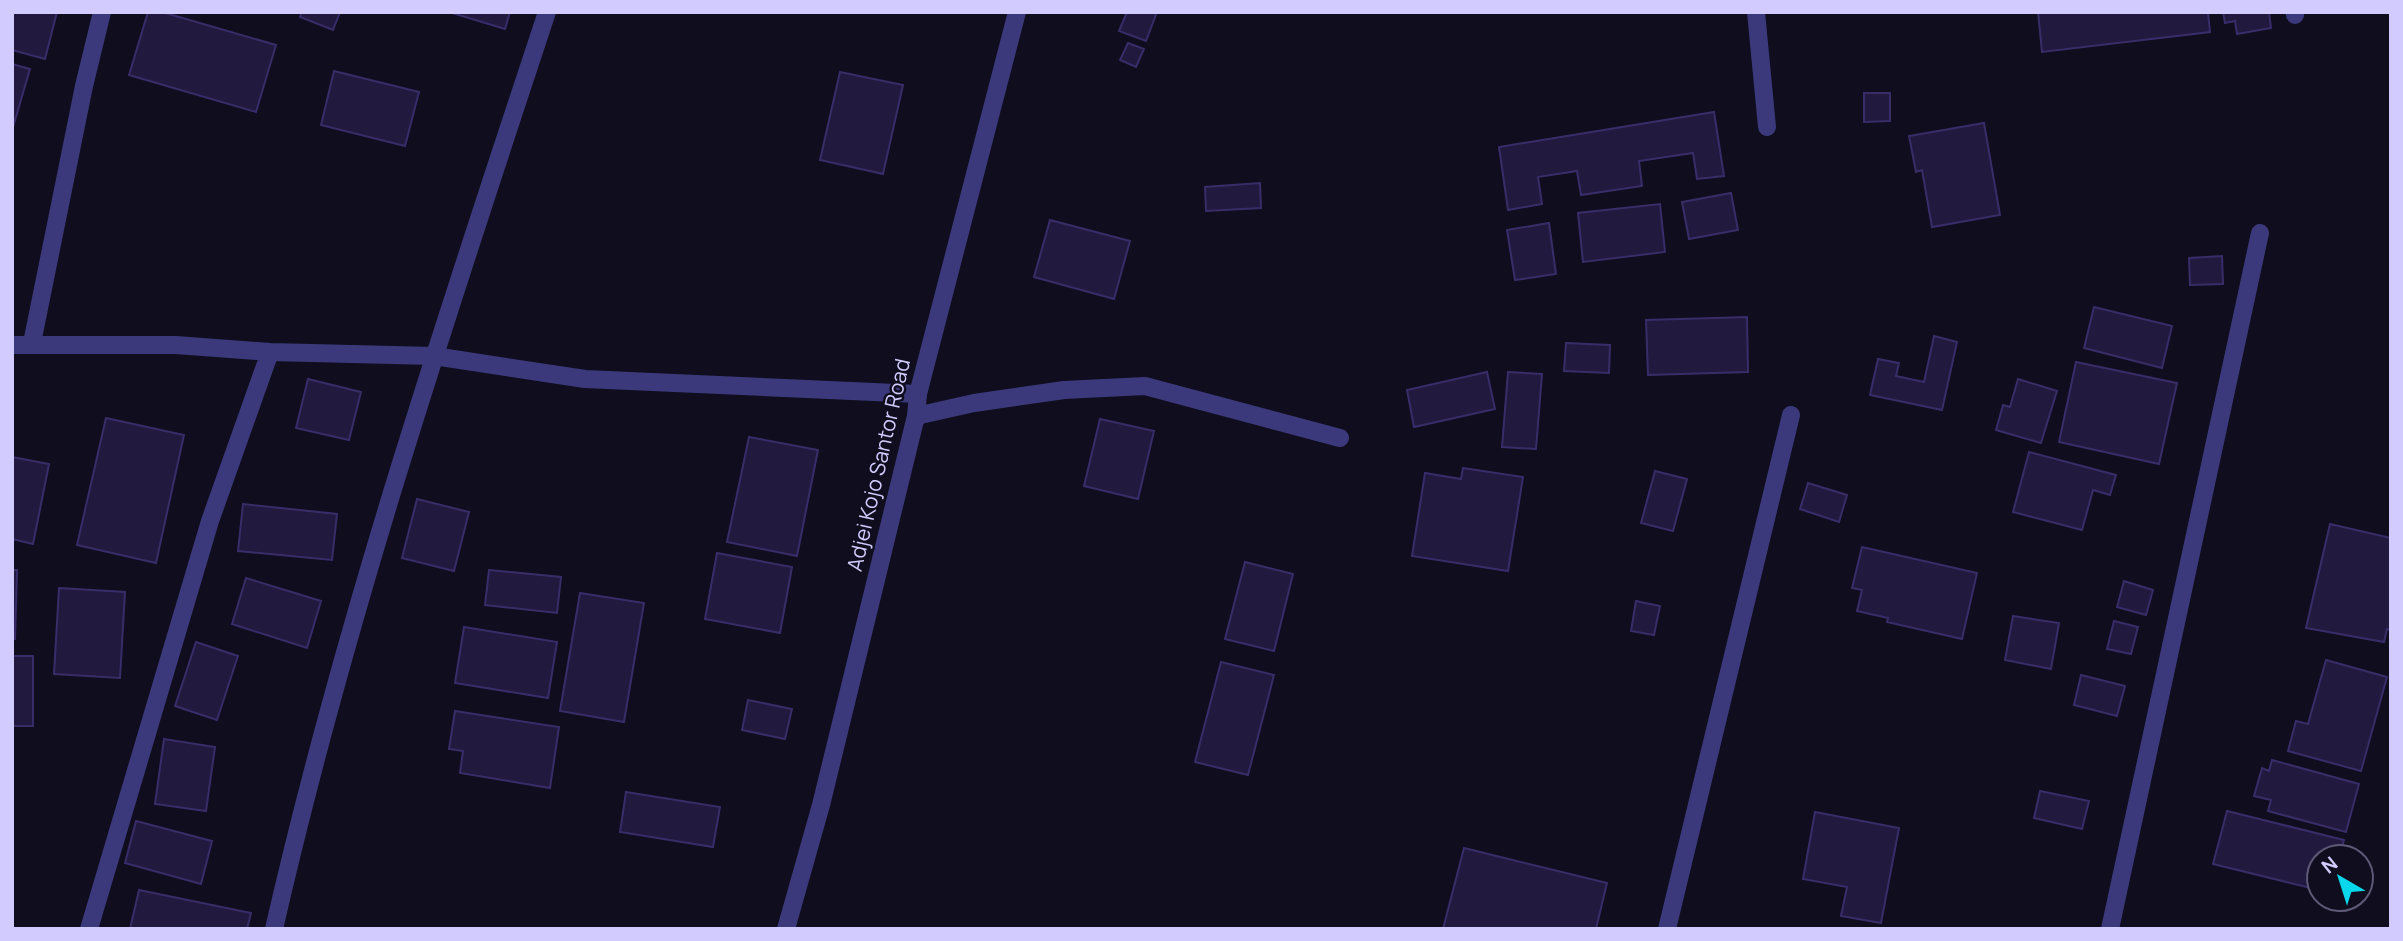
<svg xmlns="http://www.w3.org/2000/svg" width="2403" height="941" font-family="Manrope,sans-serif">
<rect width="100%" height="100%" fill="#100d1e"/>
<path fill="#211a3e" stroke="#382d69" stroke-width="2" d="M12 12H57L45 59 12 50Z
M148 12H162L276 45 256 112 129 75Z
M302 12H340L333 30 300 17Z
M449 12H510L505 29Z
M1127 12H1157L1146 41 1119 31Z
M2038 12H2208L2210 32 2042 52Z
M2223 12H2269L2271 28 2237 34 2235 21 2225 23Z
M1128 43 1144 49 1136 67 1120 60Z
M12 64 30 69 13 127 12 126Z
M334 71 419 92 405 146 321 125Z
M840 72 903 85 883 174 820 160Z
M1864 93H1890V121L1864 122Z
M1714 112 1724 176 1697 179 1693 153 1639 161 1642 186 1581 195 1577 171 1538 177 1542 204 1508 210 1499 147Z
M1984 123 2000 215 1932 227 1922 170 1916 172 1909 136Z
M1260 183 1261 208 1206 211 1205 187Z
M1731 193 1738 230 1689 239 1682 202Z
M1660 204 1665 252 1583 262 1578 213Z
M1050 220 1130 241 1114 299 1034 277Z
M1549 223 1556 274 1515 280 1507 230Z
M2222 256 2223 284 2190 285 2189 258Z
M2094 307 2172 326 2162 368 2084 348Z
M1747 317 1748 372 1648 375 1646 320Z
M1934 336 1957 342 1942 410 1870 395 1878 359 1899 363 1896 376 1924 382Z
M1566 343 1610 345 1609 373 1564 371Z
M2076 362 2177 383 2159 464 2059 442Z
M1487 372 1495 409 1414 427 1407 390Z
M1508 372 1542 374 1536 449 1502 447Z
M308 379 361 392 349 440 296 428Z
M2018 379 2057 391 2041 443 1996 430 2003 405 2010 407Z
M106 418 184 435 156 563 77 545Z
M1100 419 1154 431 1138 499 1084 486Z
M749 437 818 450 797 556 727 542Z
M2029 452 2116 475 2110 495 2093 490 2082 530 2013 512Z
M12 457 49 464 33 544 12 539Z
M1463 468 1523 477 1508 571 1412 556 1425 473 1461 479Z
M1655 471 1687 479 1673 531 1641 523Z
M1808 483 1847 495 1839 522 1800 509Z
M417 499 469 512 454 571 402 558Z
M243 504 337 514 332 560 238 551Z
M2330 524 2391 538V630L2387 629 2384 642 2306 628Z
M1862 547 1977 573 1962 639 1887 622 1888 618 1857 611 1862 590 1852 588Z
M717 553 792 567 780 633 705 619Z
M1245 562 1293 574 1274 651 1225 639Z
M12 570H17L15 639H12Z
M489 570 561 577 557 613 485 605Z
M246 578 321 601 307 648 232 624Z
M2124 581 2153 590 2146 615 2117 607Z
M59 588 125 592 120 678 54 674Z
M580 593 644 603 624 722 560 711Z
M1636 601 1660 606 1654 635 1631 631Z
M2013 616 2059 623 2051 669 2005 660Z
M2114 621 2138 627 2131 654 2107 649Z
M464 627 557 642 548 698 455 683Z
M196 642 238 656 217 720 175 706Z
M12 656H33V726H12Z
M2326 660 2387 677 2361 771 2288 751 2296 721 2308 724Z
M1221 662 1274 675 1248 775 1195 762Z
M2081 675 2125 686 2117 716 2074 705Z
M748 700 792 709 785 739 742 730Z
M455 711 559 727 550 788 460 773 463 751 449 749Z
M164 739 215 747 206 811 155 804Z
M2272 760 2359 784 2346 832 2268 811 2271 800 2254 796 2262 768 2269 771Z
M2040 791 2089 801 2082 829 2034 818Z
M626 792 720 807 713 847 620 832Z
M2227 811 2344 840 2339 857H2319V890L2213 864Z
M1815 812 1899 828 1881 923 1841 916 1847 887 1803 879Z
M136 821 212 841 201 884 125 863Z
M1464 848 1607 883 1596 929H1443Z
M139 890 251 913 247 929H130Z"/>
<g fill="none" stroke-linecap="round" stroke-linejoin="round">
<path stroke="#3b397b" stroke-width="18" d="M916 416 974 403 1064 390 1145 386 1340 438"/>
<path stroke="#3b397b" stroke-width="18" d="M1756 12 1767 127
M2295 12V15
M32 343 84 86 102 12
M12 345H176L270 352 434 356 585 379 918 394
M89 929 210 521 270 352
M274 929C345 618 447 315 547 12
M1667 929 1791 415
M2110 929 2260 233"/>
<path stroke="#3b397b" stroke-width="18" d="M786 929 821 805 916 416 918 394 1017 12"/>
</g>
<g text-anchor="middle" stroke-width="5" stroke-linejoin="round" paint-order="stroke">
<g font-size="21" fill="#d1ccfd" stroke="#100d1e">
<text transform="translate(879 465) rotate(-77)" y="7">Adjei Kojo Santor Road</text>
</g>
</g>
<rect width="2403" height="941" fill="none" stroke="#d1ccfd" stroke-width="28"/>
<g transform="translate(2340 878) rotate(321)"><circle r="33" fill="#100d1e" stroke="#5d5977" stroke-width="2"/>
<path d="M0-5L12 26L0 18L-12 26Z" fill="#09d7ec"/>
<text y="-10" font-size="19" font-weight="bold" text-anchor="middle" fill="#d1ccfd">N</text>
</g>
</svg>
